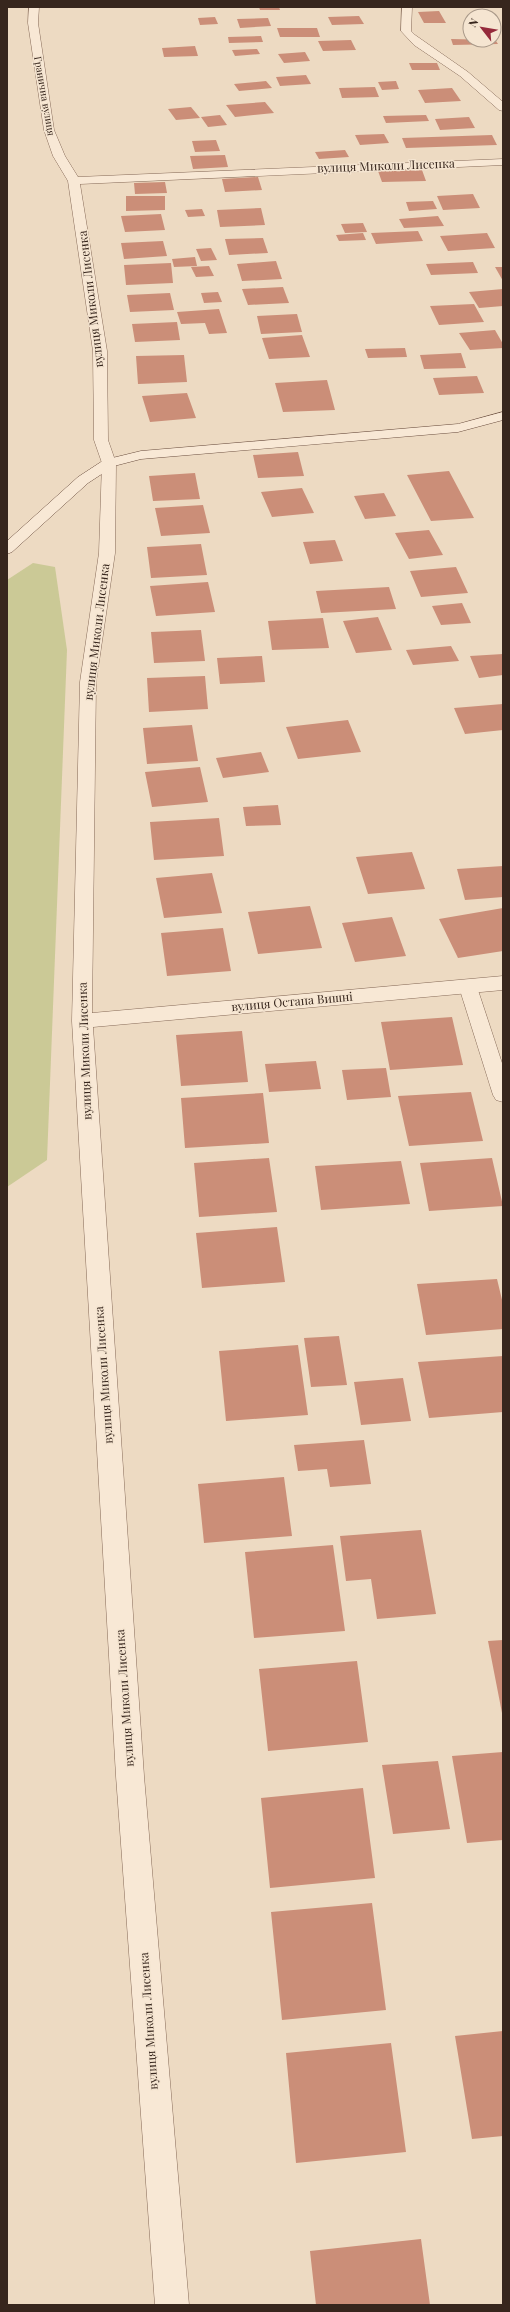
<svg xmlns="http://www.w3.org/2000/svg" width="510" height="2312" font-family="'Playfair Display',serif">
<rect width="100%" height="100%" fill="#eddac2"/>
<path fill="#cbc996" d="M33 563 55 567 67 650 47 1160 7 1187V580Z"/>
<path fill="#cb8e78" d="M259 7H279L280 10H260Z
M439 11 446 23H424L418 12Z
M359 16 364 24 332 25 328 17Z
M215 17 218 24 200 25 198 18Z
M268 18 271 26 240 28 237 19Z
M277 28H317L320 37H280Z
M261 36 263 42 229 43 228 37Z
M494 38 498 44 453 45 451 39 494 40Z
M351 40 356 50 323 51 318 41Z
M195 46 198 56 164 57 162 48Z
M257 49 260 54 235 56 232 50Z
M305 52 310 61 284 63 278 54Z
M409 63H437L440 70H412Z
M306 75 311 84 280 86 276 77Z
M266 81 272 88 239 91 234 84Z
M396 81 399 89 382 90 378 82Z
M375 87 379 97 342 98 339 88Z
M452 88 461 101 425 103 418 90Z
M265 102 274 113 235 117 226 105Z
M191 107 200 118 176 120 168 109Z
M220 115 227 125 208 127 201 117Z
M426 115 429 121 386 123 383 116Z
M469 117 475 128 440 130 435 119Z
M384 134 389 143 360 145 355 135Z
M492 135 497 145 406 148 402 138Z
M216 140 220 151 195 152 192 141Z
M345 150 349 157 319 159 315 152Z
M225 155 228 167 193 169 190 156Z
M422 170 426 181 382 182 378 171Z
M258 177 262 190 225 192 222 179Z
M165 182 167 193 135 194 134 183Z
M473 194 480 208 443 210 437 196Z
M126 196H165V210L126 211Z
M433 201 437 209 409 211 406 202Z
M261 208 265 225 220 227 217 210Z
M202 209 205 216 188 217 185 210Z
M161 214 165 230 125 232 121 216Z
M438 216 444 226 404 228 399 219Z
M363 223 367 232 345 233 341 224Z
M418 231 423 241 376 244 371 233Z
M363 233 366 240 339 241 336 235Z
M487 233 495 248 448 251 440 236Z
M263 238 268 253 229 255 225 239Z
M163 241 167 256 124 259 121 243Z
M211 248 217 260 201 261 196 249Z
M195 257 197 266 174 267 172 259Z
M276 261 282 279 242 281 237 264Z
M473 262 478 273 431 275 426 264Z
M171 263 173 283 126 285 124 265Z
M209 266 214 276 196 277 191 267Z
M495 267H503V281Z
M283 287 289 303 248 305 242 289Z
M503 289V306L479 308 469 292Z
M218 292 222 302 204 303 201 293Z
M170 293 174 310 130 312 127 295Z
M474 304 484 322 439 325 430 306Z
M219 309 227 333 209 334 205 323 181 324 177 312Z
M297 314 302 332 261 334 257 316Z
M177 322 180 340 135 342 132 324Z
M495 330 503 344V348L470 350 459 333Z
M302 335 310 357 269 359 262 338Z
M405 348 407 357 368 358 365 349Z
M461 353 466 368 424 369 420 355Z
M184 355 187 382 138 384 136 356Z
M477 376 484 393 439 395 433 378Z
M327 380 335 410 283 412 275 383Z
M187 393 196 418 150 422 142 396Z
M298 452 304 476 258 478 253 455Z
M449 471 474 518 431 521 407 475Z
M195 473 200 499 153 501 149 476Z
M302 488 314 513 272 517 261 492Z
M384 493 396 516 365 519 354 496Z
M203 505 210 533 161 536 155 508Z
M429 530 443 555 409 559 395 533Z
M335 540 343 561 310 564 303 542Z
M201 544 207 575 151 578 147 547Z
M456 567 468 593 421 597 410 571Z
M208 582 215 612 156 616 150 586Z
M389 587 396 609 321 613 316 591Z
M462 603 471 623 441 625 432 606Z
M378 617 392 650 356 653 343 621Z
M323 618 329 648 272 650 268 621Z
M201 630 205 661 154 663 151 632Z
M451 646 459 661 413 665 406 650Z
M503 654V675L479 678 470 656Z
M262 656 265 682 220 684 217 658Z
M205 676 208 709 149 712 147 678Z
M503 704V730L465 734 454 708Z
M348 720 361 752 298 759 286 727Z
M192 725 198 761 147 764 143 728Z
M261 752 269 772 223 778 216 758Z
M200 767 208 802 152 807 145 772Z
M278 805 281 825 246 826 243 807Z
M219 818 224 856 154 860 150 822Z
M412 852 425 889 368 894 356 857Z
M503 866V897L465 900 457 869Z
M212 873 222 913 164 918 156 878Z
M310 906 322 948 258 954 248 912Z
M503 908V951L458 958 439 919Z
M392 917 406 956 355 962 342 923Z
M223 928 231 971 167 976 161 933Z
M452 1017 463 1065 390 1070 381 1022Z
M242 1031 248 1082 181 1086 176 1035Z
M316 1061 321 1089 269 1092 265 1064Z
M386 1068 391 1097 347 1100 342 1070Z
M471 1092 483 1141 409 1146 398 1096Z
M263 1093 269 1143 185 1148 181 1098Z
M269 1158 277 1212 199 1217 194 1163Z
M492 1158 503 1206 429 1211 420 1163Z
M401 1161 410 1204 321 1210 315 1166Z
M277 1227 285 1282 202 1288 196 1233Z
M497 1279 503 1304V1329L426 1335 417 1284Z
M339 1336 347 1385 311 1387 304 1338Z
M298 1345 308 1415 226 1421 219 1351Z
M503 1356V1412L429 1418 418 1362Z
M403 1378 411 1421 361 1425 354 1382Z
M364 1440 371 1484 330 1487 327 1469 298 1471 294 1445Z
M284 1477 292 1536 204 1543 198 1484Z
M421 1530 436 1614 377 1619 371 1579 346 1581 340 1536Z
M333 1545 345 1631 254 1638 245 1552Z
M503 1640V1713H502L488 1641Z
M357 1661 368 1742 268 1751 259 1669Z
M503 1752V1840L467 1843 452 1756Z
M438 1761 450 1829 393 1834 382 1765Z
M363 1788 375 1878 270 1888 261 1798Z
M372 1903 386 2010 282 2020 271 1912Z
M503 2031V2136L472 2139 455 2036Z
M391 2043 406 2152 296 2163 286 2053Z
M421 2239 430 2305H316L310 2251Z"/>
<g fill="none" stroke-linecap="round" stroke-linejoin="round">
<g stroke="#876b59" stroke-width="1">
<path id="lane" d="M468 981 474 983 477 987 503 1066V1102L496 1100 493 1095 459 987 462 983Z"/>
</g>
<g stroke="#876b59" stroke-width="1">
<path id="street" d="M29 7H39L38 23 54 130 65 156 78 177 503 159V165L80 184 107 351 108 440 116 463 115 553 96 682 92 1013 503 976V990L93 1027 144 1776 189 2305H155L116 1776 72 1021 80 682 99 553 102 463 94 440 93 351 68 181 53 156 44 130 28 23Z
M402 7H412L411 31 415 35 468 72 503 102V111L499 110 460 76 414 45 401 31Z"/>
</g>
<g stroke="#694c3d" stroke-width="1">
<path id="secondary" d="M503 412V420L458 432 141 459 114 466 88 483 12 552 7 554V541L78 477 104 460 141 451 458 424Z"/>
</g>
<use href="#lane" fill="#f8e8d5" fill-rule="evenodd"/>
<use href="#street" fill="#f8e8d5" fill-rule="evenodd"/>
<use href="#secondary" fill="#f8e8d5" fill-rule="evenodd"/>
</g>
<g text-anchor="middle" stroke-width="3" stroke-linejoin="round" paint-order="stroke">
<g font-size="10" fill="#37261d" stroke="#f5e5d1">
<text transform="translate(45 96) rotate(80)" y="4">Гранична вулиця</text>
</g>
<g font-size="12" fill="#37261d" stroke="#f5e5d1">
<text transform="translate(386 166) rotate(-2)" y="4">вулиця Миколи Лисенка</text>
<text transform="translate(91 299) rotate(-97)" y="4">вулиця Миколи Лисенка</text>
<text transform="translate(97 632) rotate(-83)" y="4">вулиця Миколи Лисенка</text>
<text transform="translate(292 1002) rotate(-5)" y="4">вулиця Остапа Вишні</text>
<text transform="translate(85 1051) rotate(-92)" y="4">вулиця Миколи Лисенка</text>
<text transform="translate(104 1375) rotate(-94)" y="4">вулиця Миколи Лисенка</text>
<text transform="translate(125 1698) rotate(-94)" y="4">вулиця Миколи Лисенка</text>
<text transform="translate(149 2021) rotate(-94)" y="4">вулиця Миколи Лисенка</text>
</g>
</g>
<rect width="510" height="2312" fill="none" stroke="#37261d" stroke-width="16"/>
<g transform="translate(482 28) rotate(301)"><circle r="19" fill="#f5e5d1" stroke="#a99989"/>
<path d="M0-3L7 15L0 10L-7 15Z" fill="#952a3b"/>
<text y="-6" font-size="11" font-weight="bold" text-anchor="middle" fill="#37261d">N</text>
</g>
</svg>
